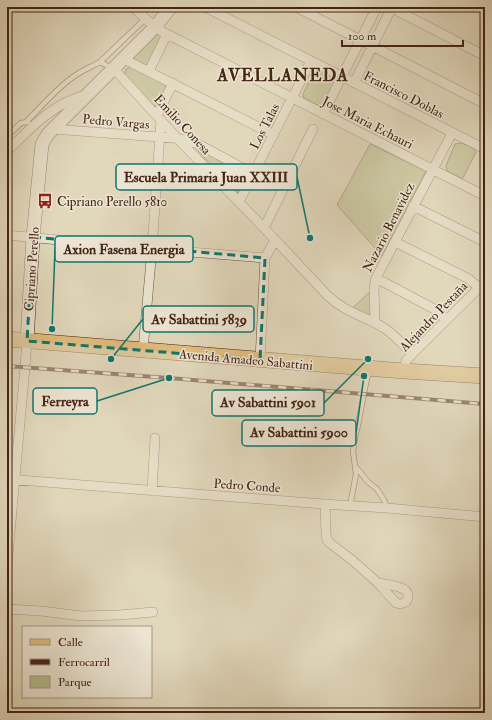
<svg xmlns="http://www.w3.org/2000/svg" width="492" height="720" font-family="'IM FELL Double Pica',serif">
<rect width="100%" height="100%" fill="#e1d7bb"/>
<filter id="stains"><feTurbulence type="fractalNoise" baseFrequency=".005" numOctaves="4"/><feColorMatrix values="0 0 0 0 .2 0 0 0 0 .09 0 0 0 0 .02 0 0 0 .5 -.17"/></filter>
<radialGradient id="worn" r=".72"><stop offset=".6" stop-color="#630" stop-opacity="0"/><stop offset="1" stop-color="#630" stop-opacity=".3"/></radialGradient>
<path fill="#b7bd8d" stroke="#7e7050" d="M157 33 162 35 148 64 145 66 134 59 133 57Z
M131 67 164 83 166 88 158 104 154 107 124 75 126 69Z
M321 70 331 76 335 83 324 106 321 107 304 98 303 94 314 71Z
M462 143 473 148 476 152 463 178H461L447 171 446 166 455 144Z
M370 144 426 171 382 256 337 205Z
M199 149 248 177 238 193 198 151Z
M374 288 375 323 349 311Z"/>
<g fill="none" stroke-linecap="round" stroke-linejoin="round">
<g stroke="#6c503e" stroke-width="6">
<path id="service" d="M100 62 145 19
M26 122C41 107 56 89 73 77 81 71 91 67 100 62L112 68
M7 136 21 123 28 122
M356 467 368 482 377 489 384 500 387 508
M350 506 356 474 353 451 355 437 358 425 365 388 369 370"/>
</g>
<g stroke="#6c503e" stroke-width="10">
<path id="minor" d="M133 7C143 16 151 25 163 32L485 196
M205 7 485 149
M296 7 485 104
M390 7 485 56
M482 7 485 8
M124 59 274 135
M114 69 177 138 264 228 328 296C346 313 365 316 384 328 395 335 403 345 412 354
M149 71 167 34
M354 83 392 7
M323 114 377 7
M157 116 160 109 173 83
M53 129 185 139 198 144 254 174
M7 151C24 135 41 116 63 104 70 100 78 97 86 95
M239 202 311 61
M413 206 485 242
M264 228 313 129
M7 235 152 249 265 258
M395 242 469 279 479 288
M376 278 438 311 446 320
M375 323 374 288 376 278 452 133
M143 350 152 249 161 120
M260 360 265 258 275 240
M404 371 406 361 412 354 485 282
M7 479 323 504 387 508 485 517
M152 491 155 438
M325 504 326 533 327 540 331 544 352 560 378 583 396 603 400 604 406 602C416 586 388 585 378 583
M7 566 25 367 27 341
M7 609 41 611 81 616 120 615 153 612
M485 713V712"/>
</g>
<g stroke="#452314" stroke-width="14">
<path id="secondary" d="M27 341 33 237 42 144 48 134 155 27 171 7"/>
</g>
<g stroke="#452314" stroke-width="16">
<path id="primary" d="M7 339 404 371 485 376"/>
</g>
<use href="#service" stroke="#ece5d3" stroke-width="4.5"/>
<use href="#minor" stroke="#ece5d3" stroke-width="9"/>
<use href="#secondary" stroke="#ece5d3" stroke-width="13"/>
<use href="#primary" stroke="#e0bc7e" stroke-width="15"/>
<g stroke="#452314" stroke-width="4">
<path id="rail" d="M7 366 169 378 485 404"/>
</g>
<use href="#rail" stroke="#ece5d3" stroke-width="2.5" stroke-dasharray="8" stroke-linecap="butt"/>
</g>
<path d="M0 0H492V720H0ZM33 237 265 258 260 360 27 341Z" fill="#e1d7bb" fill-opacity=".55" fill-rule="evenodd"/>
<path fill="none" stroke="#0f766e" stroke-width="3" stroke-dasharray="8 5" stroke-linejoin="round" d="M33 237 265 258 260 360 27 341Z"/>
<defs>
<g id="bus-bare" transform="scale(1.2)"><path d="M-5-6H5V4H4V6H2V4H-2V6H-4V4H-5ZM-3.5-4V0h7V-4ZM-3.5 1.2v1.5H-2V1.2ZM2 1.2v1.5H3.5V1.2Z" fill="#8f2418" stroke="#ece5d3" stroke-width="2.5" paint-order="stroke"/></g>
</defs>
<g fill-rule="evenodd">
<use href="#bus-bare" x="45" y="201"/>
</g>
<g text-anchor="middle" stroke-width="3" stroke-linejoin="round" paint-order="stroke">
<g font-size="13" fill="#452314" stroke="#ece5d3">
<text transform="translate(404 94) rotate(27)" y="5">Francisco Doblas</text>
<text transform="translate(116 121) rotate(5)" y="5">Pedro Vargas</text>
<text transform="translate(368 122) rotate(27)" y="5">Jose Maria Echauri</text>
<text transform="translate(183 124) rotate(47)" y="5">Emilio Conesa</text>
<text transform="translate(264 126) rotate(-63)" y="5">Los Talas</text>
<text transform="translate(388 227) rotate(-63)" y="5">Nazario Benavidez</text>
<text transform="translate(31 269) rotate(-86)" y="5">Cipriano Perello</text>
<text transform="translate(433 316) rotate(-46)" y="5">Alejandro Pestaña</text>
<text transform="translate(246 359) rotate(5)" y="5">Avenida Amadeo Sabattini</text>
<text transform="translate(247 485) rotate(4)" y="5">Pedro Conde</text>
</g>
<g font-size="13" fill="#452314" stroke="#ece5d3" text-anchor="start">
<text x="57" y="206">Cipriano Perello 5810</text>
</g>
<g font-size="17" font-weight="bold" letter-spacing="1" fill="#452314" stroke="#ece5d3">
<text x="283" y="81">AVELLANEDA</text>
</g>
</g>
<path fill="none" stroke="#0f766e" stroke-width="1.5" d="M310 238L297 177M52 329L55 249M111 359L143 319M169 378L97 401M368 359L324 403M364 376L356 433"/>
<g fill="#0f766e" stroke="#ece5d3" stroke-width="1.5">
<circle cx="310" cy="238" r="4"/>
<circle cx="52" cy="329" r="4"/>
<circle cx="111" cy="359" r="4"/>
<circle cx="169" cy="378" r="4"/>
<circle cx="368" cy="359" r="4"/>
<circle cx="364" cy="376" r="4"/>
</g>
<g fill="#ece5d3" stroke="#0f766e" stroke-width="1.5">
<rect x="116" y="164" width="181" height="26" rx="4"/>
<rect x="55" y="236" width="138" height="26" rx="4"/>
<rect x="143" y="306" width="111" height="26" rx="4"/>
<rect x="33" y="388" width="64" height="26" rx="4"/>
<rect x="212" y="390" width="112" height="26" rx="4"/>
<rect x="242" y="420" width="114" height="26" rx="4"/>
</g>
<g font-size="14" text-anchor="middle" font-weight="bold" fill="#452314">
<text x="206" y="182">Escuela Primaria Juan XXIII</text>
<text x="124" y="254">Axion Fasena Energia</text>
<text x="199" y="324">Av Sabattini 5839</text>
<text x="65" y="406">Ferreyra</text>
<text x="268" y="407">Av Sabattini 5901</text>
<text x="299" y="437">Av Sabattini 5900</text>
</g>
<rect width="492" height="720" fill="none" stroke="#e1d7bb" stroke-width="24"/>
<rect x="8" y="8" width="476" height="704" fill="none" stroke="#452314" stroke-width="2"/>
<rect x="12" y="12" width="468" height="696" fill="none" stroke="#452314"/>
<rect x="22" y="626" width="130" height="72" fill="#ece5d3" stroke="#a99787"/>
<rect x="30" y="639" width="20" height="6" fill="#e0bc7e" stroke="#a99787"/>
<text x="58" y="646" font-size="12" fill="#452314">Calle</text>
<rect x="30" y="659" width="20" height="6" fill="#452314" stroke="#a99787"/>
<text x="58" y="666" font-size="12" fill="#452314">Ferrocarril</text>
<rect x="30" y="676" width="20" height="12" fill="#b7bd8d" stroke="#a99787"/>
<text x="58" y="686" font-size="12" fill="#452314">Parque</text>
<path d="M342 40v6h121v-6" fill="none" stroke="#452314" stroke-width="2"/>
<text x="348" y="40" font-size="12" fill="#452314" stroke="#ece5d3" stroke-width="3" paint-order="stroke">100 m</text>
<rect width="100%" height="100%" filter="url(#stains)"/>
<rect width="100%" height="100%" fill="url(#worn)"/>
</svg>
